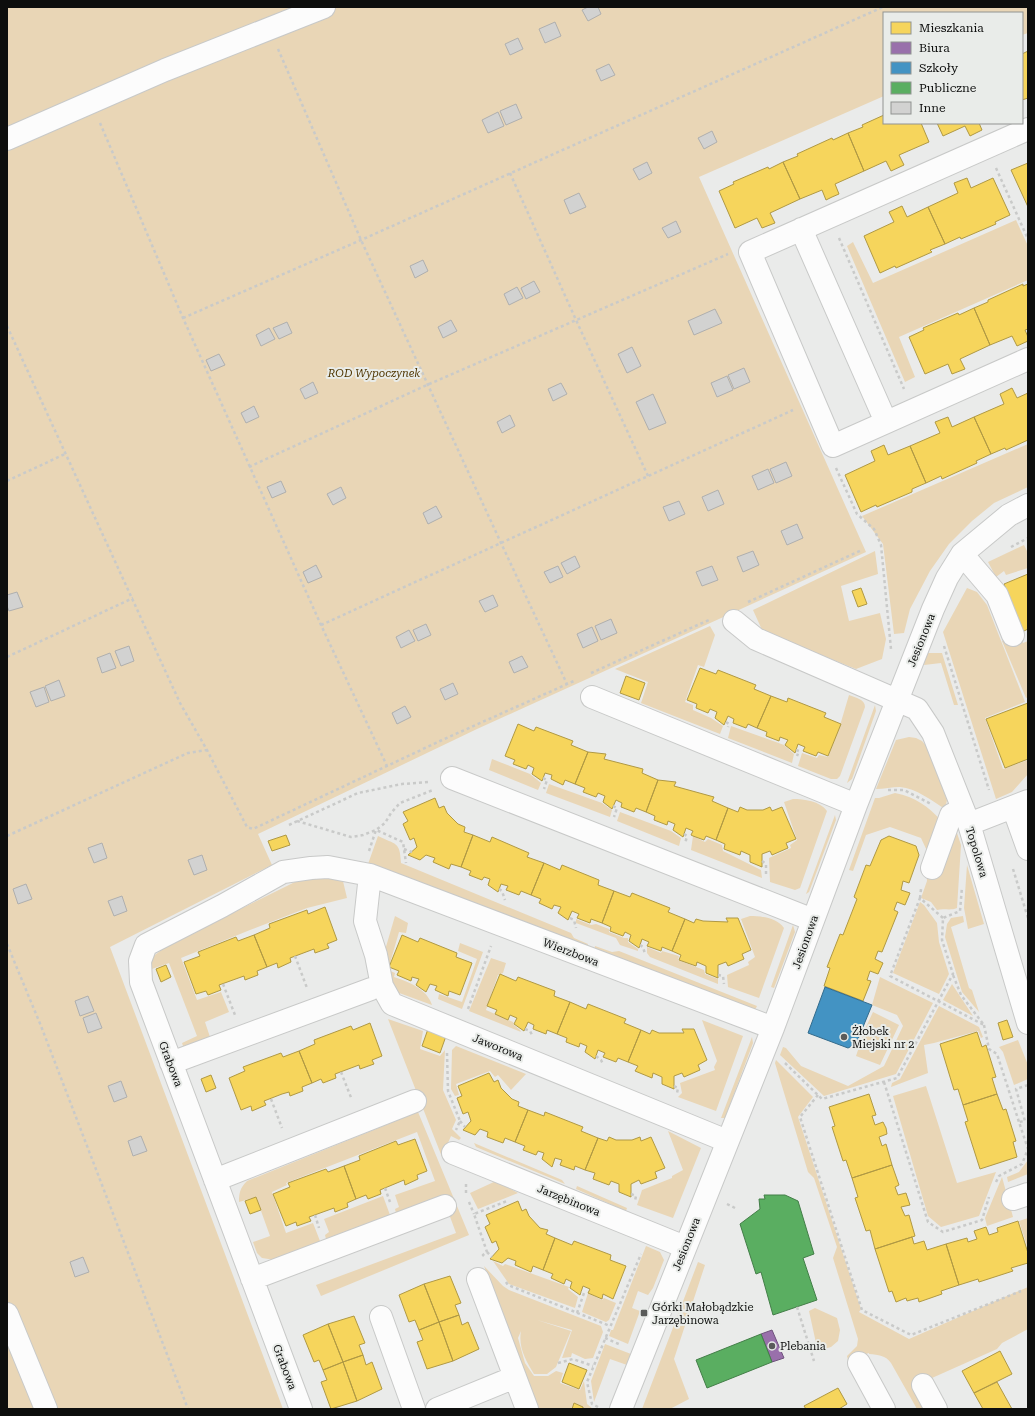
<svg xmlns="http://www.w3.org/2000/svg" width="1035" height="1416" font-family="'Roboto Serif',serif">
<rect width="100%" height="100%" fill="#eaebea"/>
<path fill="#e9d6b6" d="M7 7H1028V33L1022 35V13H884V96L699 177 866 552 477 729 258 834 272 865 110 947 283 1409H7Z
M1016 220 1028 246V280L899 337 915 377 905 382 847 246 853 242 873 283Z
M1028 444V487L994 503 972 521 949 544 930 571 910 609 904 633 894 634 883 544 862 516Z
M1024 545 1028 553V568L1006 575 1004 571 996 577 988 562Z
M875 551 878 574 841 586 849 621 880 613 886 639 882 659 856 669 763 632 753 610Z
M967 588 977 592 987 605 1025 702 985 718 1003 769 1028 760V774L1012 792 996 799 943 632Z
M710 626 715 635 704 667 698 665 685 702 693 705V710L711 718 723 726 720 734 641 703 648 682 615 669Z
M1020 635 1023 643 1028 641V697L1026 698 1002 641Z
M926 653H942L958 705H954L941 663 924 665Z
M849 695C856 698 865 699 865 707L840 776 837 779H831L798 766 802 753 817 758 819 755 828 757 841 722Z
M875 705 876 711 852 779 847 783Z
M731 726 784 745 794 754 792 763 728 738Z
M909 737 916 738 922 741 929 749 947 800 945 809C932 801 916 788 900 787 892 787 884 789 876 789L896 740Z
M492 759 530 774 541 783 538 790 489 770Z
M549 784 602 803 612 810 610 817 546 793Z
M895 793C916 797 927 806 942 821L928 853 921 838 890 827 866 835 853 871 849 870 875 798H879Z
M793 799C804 799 820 801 827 811L800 888 795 890 770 882 769 858 791 848 790 845 797 840 784 802Z
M620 812 671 831 681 838 679 846 617 821Z
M835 815 836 820 809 892 806 894Z
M957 833 961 845 957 908C950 911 944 908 937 910L931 902 921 898 927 881 926 867 948 840Z
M378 836C396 845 400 841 401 863L571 933 574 938 588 944 587 948 368 864Z
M693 836 705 842 708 839 722 845 723 851 761 870 762 878 691 850Z
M967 865 984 924 968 929 964 908Z
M342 877 347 898 307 908 250 930 181 958 197 1000 221 992 229 1012 205 1022 211 1040 188 1048 183 1046 182 1043 197 1036 169 963 149 970 151 958 168 945 301 879Z
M920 902 924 905 937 923 939 942 949 974 939 994 893 973Z
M395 916 408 923 406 933 399 932 388 970 395 973 394 977C409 982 427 989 432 1005L391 990 383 957Z
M750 916C762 916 777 918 784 928L759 998 728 987 727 975 749 965 748 962 755 957 741 919Z
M963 916 964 922 951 927 969 988 972 990 979 1012 962 992 945 937 947 924 951 918Z
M576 919 591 925 596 924 609 929V932L624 938H628V942L638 949V951L620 945 616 938 576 923Z
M793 925 795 932 774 988 771 987Z
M460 943 483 952 462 1009 438 999 439 994 462 1002 477 959 458 951Z
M595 946 612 952 619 951 757 1006 753 1014 594 951Z
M647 947 661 953 662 951 679 956 678 960 704 970 705 974 718 979V984L650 957 647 953Z
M491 958 506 963 503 973 498 975 486 1010 513 1022 514 1025 520 1030 521 1032 469 1011Z
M880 977 933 1003 896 1074 824 1096 780 1055 783 1047 786 1048 801 1066 848 1086 884 1066 903 1026 897 1015 872 1005Z
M952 984 973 1016 943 1000Z
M939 1006 979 1027 983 1037 981 1038 978 1031 934 1043 924 1045 928 1073 891 1087 892 1083 900 1079Z
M873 1012 899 1025 880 1065 856 1056 865 1029Z
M388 1019 423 1031 420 1049 440 1056 445 1050 443 1090 456 1120 452 1129 461 1138 459 1140 451 1136 442 1157Z
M702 1020 743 1036 716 1111 678 1097 682 1093 680 1083 715 1070 714 1067 717 1061Z
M752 1037 753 1043 725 1118H721Z
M1018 1040 1028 1065V1079L1014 1085 1003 1052 999 1047Z
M456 1046 526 1074 511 1090 498 1075 495 1077 490 1071 456 1084 459 1095 455 1096 451 1089 452 1050Z
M776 1060 813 1097 798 1117 861 1309 859 1312 909 1339 1028 1287V1329L1002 1343 997 1349 914 1386 927 1409H917L891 1363C885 1355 879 1355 869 1354V1353L848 1360 847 1356 857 1346 858 1339 833 1258 837 1247 814 1178 808 1172 775 1063Z
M926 1086 957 1183 996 1172 979 1216 941 1227 928 1216 893 1096Z
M418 1112 469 1235 321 1296 316 1285 456 1233 442 1195 396 1213 395 1209 399 1207 395 1195 435 1181 417 1132 286 1183 287 1185 272 1192 286 1233 313 1223 320 1241 275 1260 262 1258 257 1253 253 1242 270 1236 256 1197 239 1202C239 1193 240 1188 247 1181Z
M668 1131 701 1148 673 1218 637 1205 642 1190 672 1178V1176L683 1170Z
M474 1143 562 1180 565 1184 476 1147Z
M1028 1160V1174L1008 1182 1007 1177 1019 1172Z
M1002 1177 1013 1217 987 1226 985 1218Z
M496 1181 518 1193 478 1209 470 1193Z
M577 1186 627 1208 626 1211 576 1189Z
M383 1196 390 1215 326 1239 325 1235 329 1232 324 1219Z
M1028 1218V1249L1019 1221Z
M646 1246 660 1252 664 1260 653 1288 648 1295 638 1291 632 1308 640 1311 628 1344 609 1336 611 1330H613Z
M493 1261 503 1266 505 1264 569 1287 568 1289 578 1297 575 1308 509 1284Z
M698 1262 705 1265 674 1359 689 1399 670 1409H642Z
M484 1266 503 1286 509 1290 601 1326 603 1332 593 1358 585 1359 572 1353 571 1357 562 1358 572 1330 537 1320 571 1331 556 1367 547 1374H534C526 1361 518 1347 521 1331L518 1338 525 1363 534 1376H548L556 1371 563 1373 560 1383 580 1390 584 1381 587 1404 593 1409H539Z
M588 1293 602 1300 604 1298 616 1303 609 1320 606 1322 582 1312Z
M815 1308 837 1318 840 1330 838 1341 831 1347 820 1350 816 1343 809 1311Z
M605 1344 631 1354 627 1365 610 1359 594 1402 591 1381Z"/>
<path fill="#f6d55c" stroke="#b09944" d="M1028 51V98L1022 100V54Z
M884 115V123H921L929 142 899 155 904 165 891 171 886 161 864 171 848 133 863 127 862 125Z
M937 123H979L982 130 970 136 965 126 943 136Z
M848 133 864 171 835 184 839 194 832 197 826 200 822 190 800 199 783 162 798 156 797 154 832 138 833 140Z
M783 162 800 199 770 213 775 223 762 228 757 218 735 228 719 191 734 184 733 182 768 167 769 169Z
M1028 163V207L1011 170Z
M967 178 971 188 993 178 1010 215 995 222 996 224 961 239 960 237 945 244 928 207 958 193 954 183Z
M902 206 907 217 928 207 945 244 930 250 932 252 896 268 895 266 880 273 864 236 894 222 889 212Z
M1023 284V286L1028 284V329L1025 330 1028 337V341L1017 346 1012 336 990 345 974 308 988 302V300Z
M974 308 990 345 960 359 965 369 952 374 948 364 925 374 909 337 924 330 923 328 958 313 959 315Z
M1012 388 1017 398 1028 393V440L1006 450 1005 448 991 454 974 417 1004 404 1000 394Z
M948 417 952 427 974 417 991 454 976 461 977 463 942 479 941 476 926 483 910 446 940 433 935 422Z
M884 445 888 455 910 446 926 483 912 489V492L877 507 876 505 861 512 845 475 875 461 871 451Z
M1028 574V629L1022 632 1004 584Z
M861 588 867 604 858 607 852 591Z
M700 668 716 674 718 670 756 685 754 689 771 696 757 728 748 724 746 728 733 723 734 719 728 716 724 725 715 718 717 712 710 709 708 713 696 708 697 704 687 700Z
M626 676 645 683 639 700 620 693Z
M771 696 787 702 788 698 826 713 824 717 841 724 828 756 818 752 816 756 803 751 805 747 798 744 795 753 785 745 788 740 780 737 779 741 766 736 767 732 757 728Z
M1028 703V759L1005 768 986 719Z
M518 724 534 731 536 727 573 741 571 745 588 752 575 784 565 780 563 785 551 779 552 775 545 773 542 781 532 774 534 768 528 765 526 769 513 764 515 760 505 756Z
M588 752 606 754 604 759 643 769 642 773 658 780 646 812 636 808 634 812 621 807 622 803 616 800 612 809 603 802 605 796 598 793 596 797 583 792 585 788 575 784Z
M658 780 676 782 674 786 714 797 712 801 728 808 716 840 706 836 704 840 693 836 691 835 693 831 686 828 683 837 673 830 675 824 668 821 667 825 654 820 655 816 646 812Z
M435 798 439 808 444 806 447 813 458 824 465 827 464 832 473 835 461 867 451 864 449 869 433 862 435 858 426 855 420 860 408 855 417 847 414 838 410 840 403 824 408 821 403 812Z
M740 807 747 810H763L770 807 772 811 782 807 796 839 786 843 788 848 772 855 770 851 762 854V867L750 862V855L741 851 740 855 724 849 725 844 716 840 728 808 738 812Z
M286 835 290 845 272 851 268 841Z
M473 835 490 842 492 837 529 853 527 857 544 863 531 895 521 891 519 895 506 890 508 886 501 884 498 892 488 885 490 879 484 877 482 880 469 875 471 871 461 867Z
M889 836 916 846 919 855 909 883 903 881 901 890 910 893 905 905 897 902 894 910 898 912 882 952 878 951 875 959 883 963 878 974 870 971 867 980 871 981 863 1001 824 986 830 968 827 967 840 934 843 935 857 899 854 897 866 865 870 866 881 840Z
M544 863 560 870 562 865 599 880 598 885 614 891 602 923 591 919 590 923 577 918 579 914 572 911 568 920 558 913 561 907 554 905 552 909 539 903 541 899 531 895Z
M614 891 630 897 632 893 670 908 668 912 685 919 672 951 662 947 661 951 647 946 649 942 642 939 639 948 629 941 631 935 625 932 623 936 610 931 611 927 602 923Z
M325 907 337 940 327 944 329 948 315 953 314 949 290 958 291 962 278 968 277 963 267 967 254 935 270 928 269 924 307 910 308 914Z
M726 918H738L751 950 742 954 744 959 728 966 726 962 718 965V978L706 973V966L697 962 696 966 679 960 681 955 672 951 685 919 694 923 696 919 703 921 728 922Z
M254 935 267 967 257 971 258 975 245 980 244 976 219 985 221 990 208 995 206 991 196 994 184 962 200 956 198 952 236 937 238 941Z
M402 935 418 942 420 938 457 953 456 957 472 963 460 995 449 991 448 996 435 990 437 986 430 984 426 992 416 985 419 979 412 977 411 981 397 975 399 971 389 967Z
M166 965 171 977 161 982 156 969Z
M500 974 516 981 518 977 555 991 554 996 570 1002 557 1034 547 1030 546 1034 533 1029 534 1025 528 1022 524 1031 514 1024 517 1018 510 1015 508 1020 495 1014 497 1010 487 1006Z
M570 1002 586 1009 588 1004 626 1019 624 1023 641 1030 628 1062 618 1058 616 1062 603 1057 605 1053 598 1050 595 1059 585 1052 587 1046 580 1043 579 1047 566 1042 567 1038 557 1034Z
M1007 1020 1013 1037 1003 1040 998 1023Z
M370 1023 382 1056 372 1060 374 1064 360 1069 359 1065 335 1074 336 1078 323 1083 321 1079 312 1083 299 1051 315 1044 314 1040 351 1026 353 1030Z
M428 1029 446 1036 440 1053 422 1046Z
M682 1029H694L707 1060 698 1065 700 1070 684 1077 682 1073 674 1076V1089L662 1084V1077L653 1073 652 1078 635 1071 638 1066 628 1062 641 1030 650 1034 652 1030 659 1033H684Z
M977 1032 982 1047 986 1045 996 1077 992 1078 997 1094 963 1105 958 1089 954 1090 940 1044Z
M299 1051 312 1083 302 1087 303 1091 290 1096 289 1092 282 1094 264 1101 266 1105 252 1111 251 1106 241 1110 229 1078 245 1071 243 1067 281 1053 283 1057Z
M489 1073 494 1082 498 1080 501 1088 512 1099 519 1102 518 1106 528 1110 515 1142 505 1138 503 1143 487 1137 488 1132 480 1129 475 1135 463 1130 471 1121 468 1112 463 1114 457 1098 462 1096 458 1086Z
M211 1075 216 1088 206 1092 201 1079Z
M869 1094 876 1115 872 1116 875 1125 883 1122 886 1128 887 1134 879 1137 882 1146 886 1144 892 1165 852 1178 846 1160 843 1161 832 1127 835 1126 829 1107Z
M997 1094 1003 1110 1006 1109 1016 1141 1013 1142 1017 1157 980 1169 965 1122 968 1121 963 1105Z
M528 1110 544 1116 545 1112 583 1127 581 1131 598 1138 585 1170 575 1166 574 1170 560 1165 562 1160 555 1158 552 1167 542 1159 544 1153 538 1151 536 1155 523 1150 525 1146 515 1142Z
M609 1137 616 1140H632L640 1137 641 1141 651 1137 665 1168 655 1172 657 1178 641 1184 639 1180 631 1184V1197L619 1192V1184L611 1181 609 1185 593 1179 595 1173 585 1170 598 1138 607 1141Z
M415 1139 427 1171 417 1175 418 1179 405 1185 404 1180 380 1190 381 1194 368 1199 366 1195 356 1199 344 1166 360 1160 359 1156 396 1141 398 1145Z
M892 1165 899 1185 895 1187 898 1195 906 1193 910 1205 901 1207 905 1216 909 1215 915 1236 875 1249 870 1230 866 1231 855 1198 858 1197 852 1178Z
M344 1166 356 1199 347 1203 348 1207 335 1212 334 1208 309 1217 311 1221 297 1226 296 1222 286 1226 273 1194 290 1187 288 1183 326 1169 328 1172Z
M256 1197 261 1210 250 1214 245 1201Z
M518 1201 522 1211 526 1209 529 1216 540 1228 548 1230 546 1234 555 1238 543 1270 533 1266 531 1272 515 1265 516 1261 508 1258 502 1263 490 1259 499 1249 496 1241 492 1243 485 1227 490 1224 486 1215Z
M1018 1221 1028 1253V1263L1011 1268 1013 1271 979 1282 978 1279 959 1285 946 1244 967 1238 968 1242 977 1239 974 1231 986 1227 989 1235 998 1232 997 1228Z
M912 1237 914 1244 924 1241 927 1250 946 1244 959 1285 941 1291 942 1294 919 1302 918 1298 907 1301 906 1298 896 1302 892 1291 889 1292 875 1249Z
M555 1238 572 1245 574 1241 611 1255 610 1260 626 1266 613 1299 603 1294 602 1299 588 1293 590 1289 583 1286 580 1295 570 1288 572 1282 566 1279 564 1284 551 1278 553 1274 543 1270Z
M450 1276 461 1303 455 1305 459 1315 439 1322 424 1284Z
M424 1284 439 1322 419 1330 415 1320 409 1322 399 1295Z
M459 1315 462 1325 468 1322 479 1349 453 1361 439 1322Z
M354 1316 365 1343 359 1345 363 1355 343 1362 328 1324Z
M439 1322 453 1361 427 1369 417 1342 423 1340 419 1330Z
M328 1324 343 1362 323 1370 319 1360 314 1362 303 1335Z
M1000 1351 1012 1374 974 1393 962 1371Z
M363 1355 366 1365 372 1362 382 1389 357 1401 343 1362Z
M343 1362 357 1401 331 1409 321 1382 327 1380 323 1370Z
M569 1363 587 1370 579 1389 562 1382Z
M997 1382 1012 1409H983L974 1393Z
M838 1388 847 1404 839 1409H806L804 1406Z
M574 1403 583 1407V1409H572Z"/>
<path fill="#9970ab" stroke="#6f537c" d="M772 1330 784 1358 772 1362 761 1334Z"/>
<path fill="#4393c3" stroke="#336b8c" d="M825 987 872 1005 856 1044 848 1048 808 1033Z"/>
<path fill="#5aae61" stroke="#437e48" d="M764 1195H785L798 1201 814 1254 803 1258 817 1300 773 1315 761 1272 756 1274 740 1224 760 1209 759 1199H765Z
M761 1334 772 1362 707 1388 696 1360Z"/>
<path fill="#d2d2d1" stroke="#afafae" d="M588 7H598L601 14 588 21 582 10Z
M555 22 561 36 545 43 539 29Z
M518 38 523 49 510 55 505 44Z
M609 64 615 75 601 81 596 70Z
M516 104 522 118 506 125 500 111Z
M498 112 504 126 488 133 482 120Z
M712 131 717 142 704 149 698 138Z
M647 162 652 173 639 180 633 169Z
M579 193 586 207 570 214 564 200Z
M676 221 681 232 668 238 662 228Z
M423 260 428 271 415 278 410 266Z
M534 281 540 292 526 299 521 288Z
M517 287 523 298 509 305 504 294Z
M715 309 722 323 694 335 688 321Z
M451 320 457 331 443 338 438 327Z
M287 322 292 333 279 339 273 328Z
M269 328 275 339 261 346 256 335Z
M632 347 641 366 627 373 618 354Z
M219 354 225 365 211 371 206 360Z
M744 368 750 382 734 389 728 375Z
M727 376 733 390 717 397 711 383Z
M313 382 318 393 305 399 300 389Z
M561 383 567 394 553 401 548 389Z
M653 394 666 423 649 430 636 402Z
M254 406 259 417 246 423 241 413Z
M510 415 515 426 502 433 497 422Z
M786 462 792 476 776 483 770 469Z
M768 469 774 483 758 490 752 476Z
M281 481 286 492 272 498 267 487Z
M341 487 346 498 333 505 327 494Z
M718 490 724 504 708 511 702 497Z
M679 501 685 514 669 521 663 507Z
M436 506 442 517 428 524 423 513Z
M797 524 803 538 787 545 781 531Z
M753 551 759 565 743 572 737 557Z
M575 556 580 567 567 574 561 563Z
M316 565 322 577 308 583 303 572Z
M558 566 563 577 550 583 544 572Z
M712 566 718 580 702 586 696 572Z
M17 592 23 607 9 611 7 606V595Z
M493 595 498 606 485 612 479 601Z
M611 619 617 633 601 640 595 626Z
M426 624 431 635 418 641 413 630Z
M592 627 598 641 583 648 577 634Z
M409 630 415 641 401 648 396 637Z
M129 646 134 661 121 666 115 651Z
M110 653 116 668 102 673 97 658Z
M522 656 528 667 514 673 509 662Z
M59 680 65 696 51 701 45 686Z
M453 683 458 694 445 700 440 689Z
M44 687 49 702 36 707 30 692Z
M405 706 411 717 397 724 392 713Z
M102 843 107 858 94 863 88 848Z
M202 855 207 870 194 875 188 860Z
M26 884 32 899 18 904 13 889Z
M122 896 127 911 114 916 108 901Z
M88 996 94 1011 80 1016 75 1001Z
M96 1013 102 1028 88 1033 83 1018Z
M121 1081 127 1097 114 1102 108 1086Z
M141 1136 147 1151 133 1156 128 1141Z
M83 1257 89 1272 75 1277 70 1262Z"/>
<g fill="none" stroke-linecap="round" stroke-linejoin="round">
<g stroke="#c8c9c8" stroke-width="24">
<path id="minor" d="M1028 129 750 252 833 446 1028 359
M7 139 165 70 324 7
M801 229 886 422
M962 554 997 595 1013 635
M734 621 756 639 917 709 933 733 969 824 1028 1023
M592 697 856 805
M452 778 813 920
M1013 807 1028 849
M969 824 1028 801
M932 868 951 815 963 809
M370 875 365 921 376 955 382 986 392 1004 727 1141
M171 1063 371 989
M453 1153 685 1247
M215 1180 415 1101
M1013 1199 1028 1194
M252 1279 445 1206
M478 1279 527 1409
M7 1314 46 1409
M381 1317 414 1409
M859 1363 884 1409
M923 1385 936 1409
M301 1409 141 982 140 961 146 945 222 906 283 872 311 868 328 867 370 875 773 1028
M437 1409 515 1377
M621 1409 773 1028 856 805 933 609 947 578 962 554 1009 515 1028 505"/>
</g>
<path stroke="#c9cac9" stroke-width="2.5" stroke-dasharray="3 3" stroke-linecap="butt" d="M278 49 361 240 501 543 567 684
M100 123 183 318 321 625 387 766
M996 168 1028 239
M510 173 576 320 648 476
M839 238 904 389
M183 318 361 240 883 7
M7 326 180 703 207 750 247 827 253 829 440 741 574 681
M249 467 427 385 728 254
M836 468 857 514 874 529 881 545 891 649
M7 481 65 454
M1011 547 1028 538
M748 602 862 550
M321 625 793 410
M944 646 989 790
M7 657 133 598
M591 673 711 619
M726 722 729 724 728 727
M796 750 799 751 797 756
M543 778 547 780 544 789
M888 790H904L931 804
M613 806 617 808 614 817
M297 821 351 837 363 835 376 830 385 823 391 813 400 803 433 790
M289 825 358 793 402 784 429 782
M684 834 687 836 685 844
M7 836 188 753 207 750
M404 849 412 852
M369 851 376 830 403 842 406 863
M762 861 766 864V877
M1013 869 1028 918
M499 889 502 891 505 900
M920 898 921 889
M570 918 574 920 576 928
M943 918 920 898 890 976 984 1025 961 995 953 975
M7 944 41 1026 188 1409
M640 945 643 947 645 954
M295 956 307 988
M718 975 723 976 724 984
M223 984 235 1015
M468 1009 491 946
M984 1025 989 1049 997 1054 1019 1122
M525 1029 530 1031 532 1035
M447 1053 448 1091 460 1121 456 1130
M596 1056 601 1060 603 1064
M785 1063 822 1099 897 1078 953 974 942 940 943 918 960 911 962 887
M341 1072 352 1100
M884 1082 928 1222 943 1232 982 1220 989 1197
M674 1086 678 1088 677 1093H675
M818 1095 800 1117 862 1310 911 1335 1021 1291
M271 1099 282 1128
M460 1121 465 1127
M996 1182 999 1176 1022 1164 1028 1149 1019 1122 1025 1121 1016 1089 1028 1085
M466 1184V1195
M385 1188 390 1202
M631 1194 636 1196 635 1201
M469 1202 474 1214
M727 1204 735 1208
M315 1215 319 1228
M487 1252 492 1257
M484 1256 483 1255 487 1252 474 1214 507 1201
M506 1282 508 1285 610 1326
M797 1307 814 1361
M577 1313 584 1293 581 1292
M605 1338 621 1345
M558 1363 573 1359 593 1366
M598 1407 592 1404 587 1382 641 1254"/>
<use href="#minor" stroke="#fcfcfc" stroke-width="22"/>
</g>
<g fill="#5a5b5a" stroke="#e9ece9" stroke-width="1.5">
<circle cx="844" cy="1037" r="4"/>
<rect x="640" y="1309" width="8" height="8" rx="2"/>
<circle cx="772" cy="1346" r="4"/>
</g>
<g text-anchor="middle" stroke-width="4" stroke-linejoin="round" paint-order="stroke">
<g font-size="11" font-style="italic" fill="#513702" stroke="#e9ece9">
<text x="374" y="377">ROD Wypoczynek</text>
</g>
<g font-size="11" fill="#0d0e0d" stroke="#e9ece9">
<text transform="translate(921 640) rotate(-68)" y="4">Jesionowa</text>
<text transform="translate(977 852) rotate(73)" y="4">Topolowa</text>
<text transform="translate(805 942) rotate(-70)" y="4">Jesionowa</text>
<text transform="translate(571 952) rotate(21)" y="4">Wierzbowa</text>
<text transform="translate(498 1047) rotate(22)" y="4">Jaworowa</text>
<text transform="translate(171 1064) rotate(69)" y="4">Grabowa</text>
<text transform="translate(569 1200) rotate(22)" y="4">Jarzębinowa</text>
<text transform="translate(686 1244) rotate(-68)" y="4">Jesionowa</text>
<text transform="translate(285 1367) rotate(69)" y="4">Grabowa</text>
</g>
<g font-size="11" fill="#0d0e0d" stroke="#e9ece9" text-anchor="start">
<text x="852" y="1035">Żłobek<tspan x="852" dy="13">Miejski nr 2</tspan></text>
<text x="652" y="1311">Górki Małobądzkie<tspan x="652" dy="13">Jarzębinowa</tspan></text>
<text x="780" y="1350">Plebania</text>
</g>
</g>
<rect width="1035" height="1416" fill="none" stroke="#0d0e0d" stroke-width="16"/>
<rect x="883" y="12" width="140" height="112" fill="#e9ece9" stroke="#919391"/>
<rect x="891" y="22" width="20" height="12" fill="#f6d55c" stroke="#919391"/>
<text x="919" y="32" font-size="12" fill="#0d0e0d">Mieszkania</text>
<rect x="891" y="42" width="20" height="12" fill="#9970ab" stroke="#919391"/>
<text x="919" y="52" font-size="12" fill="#0d0e0d">Biura</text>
<rect x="891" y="62" width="20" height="12" fill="#4393c3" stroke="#919391"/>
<text x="919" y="72" font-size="12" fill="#0d0e0d">Szkoły</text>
<rect x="891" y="82" width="20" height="12" fill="#5aae61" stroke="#919391"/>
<text x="919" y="92" font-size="12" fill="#0d0e0d">Publiczne</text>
<rect x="891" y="102" width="20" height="12" fill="#d2d2d1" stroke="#919391"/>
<text x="919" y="112" font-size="12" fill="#0d0e0d">Inne</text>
</svg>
